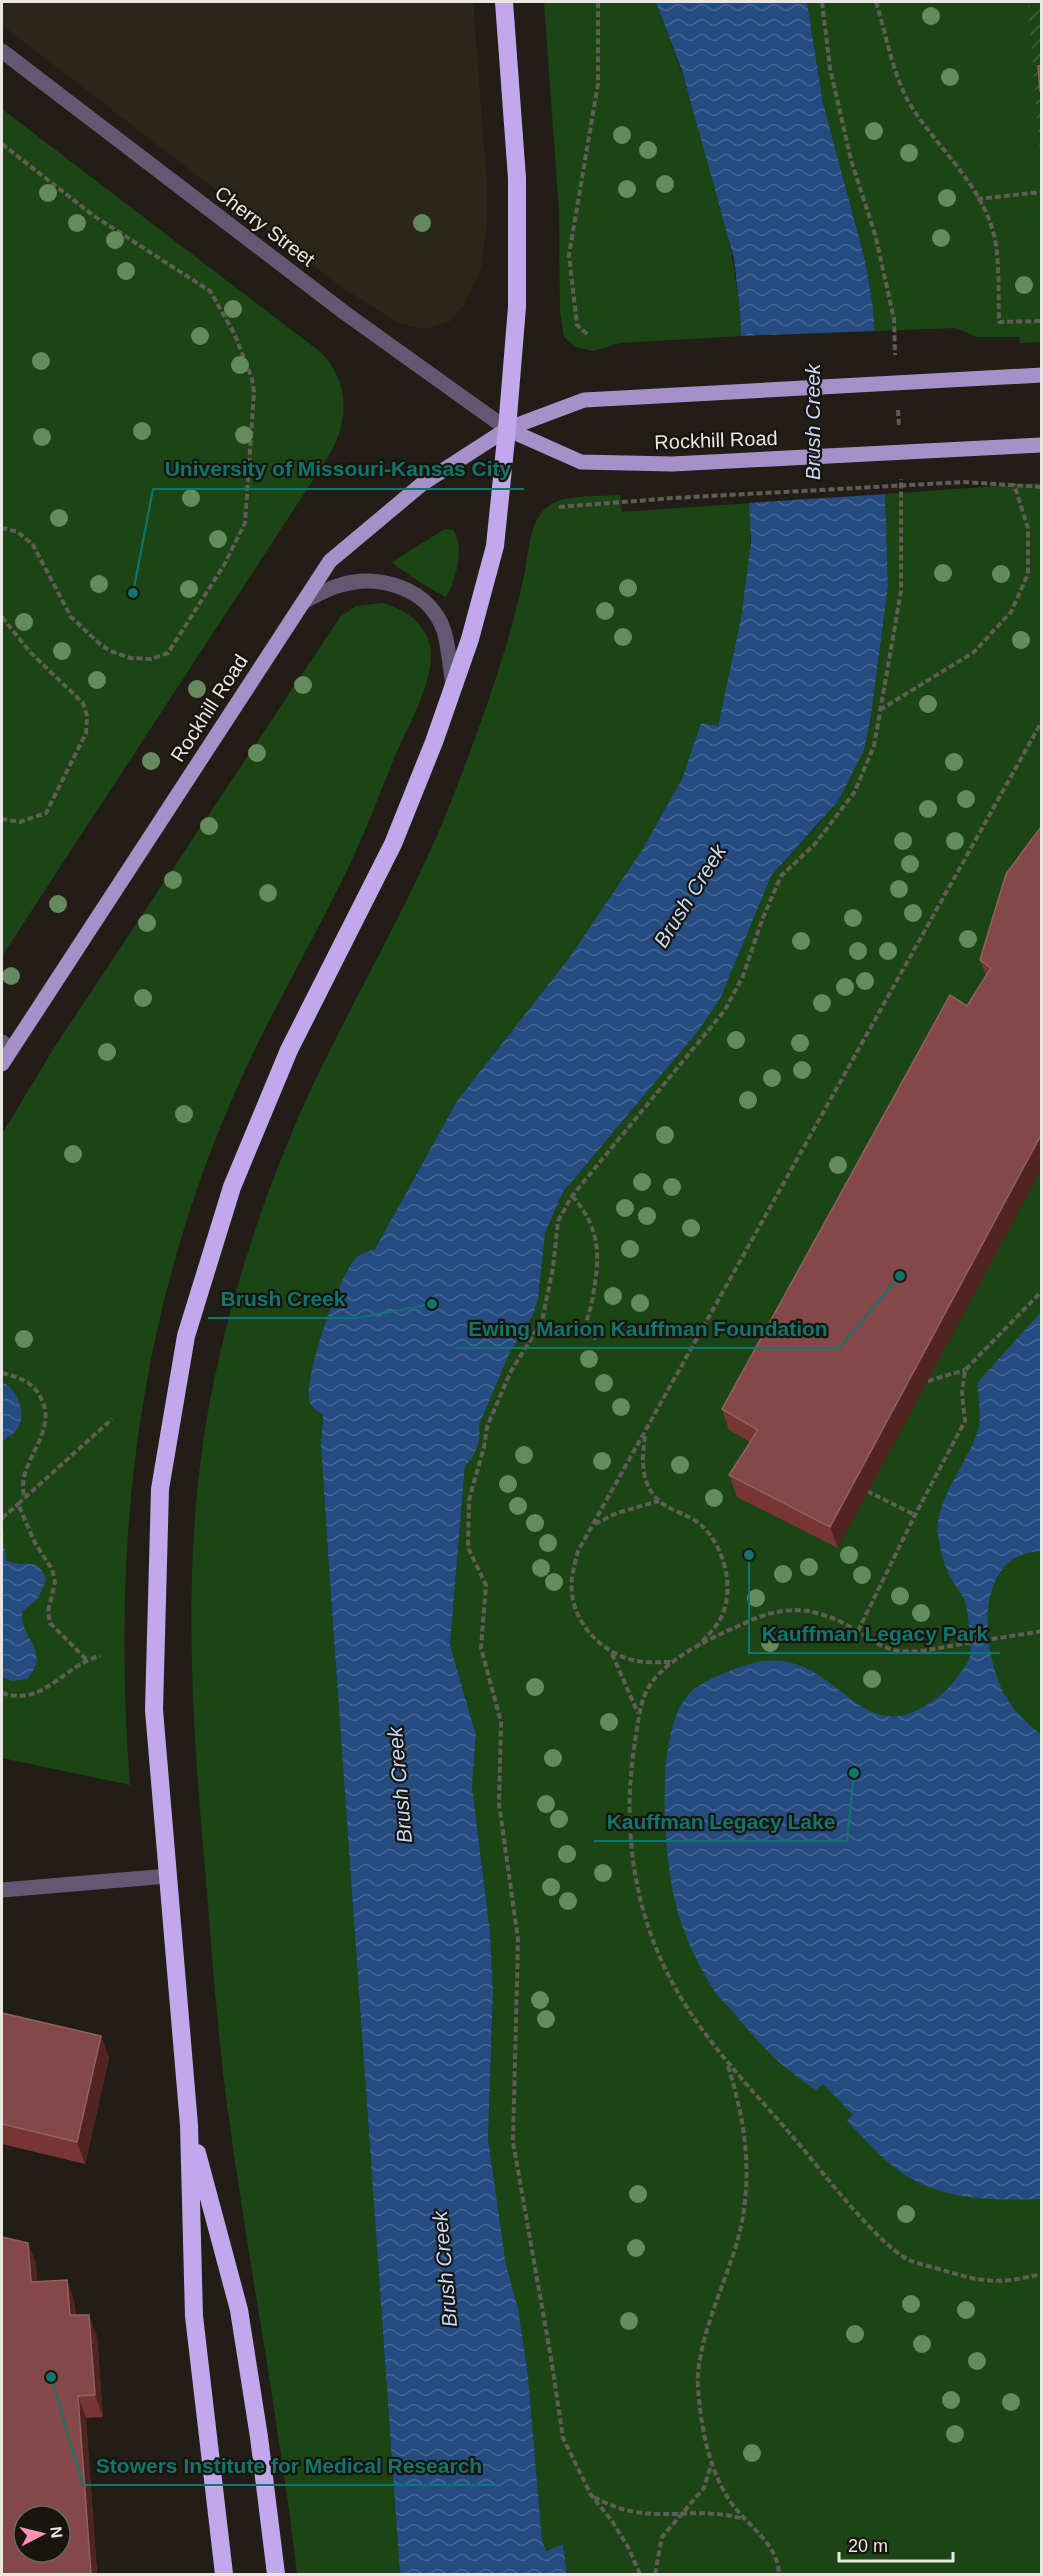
<svg xmlns="http://www.w3.org/2000/svg" width="1043" height="2576" font-family="Helvetica,sans-serif">
<defs>
<pattern id="garden-furrows" width="10" height="10" patternUnits="userSpaceOnUse" patternTransform="scale(1.5)"><rect width="10" height="10" fill="#1c4516"/><path d="M-1 1l2-2M0 10L10 0M9 11l2-2" fill="none" stroke="#3d6038"/></pattern>
<pattern id="water-waves" width="16" height="10" patternUnits="userSpaceOnUse" patternTransform="scale(1.5)"><rect width="16" height="10" fill="#254c81"/><path d="M0 5q4-4 8 0t8 0" fill="none" stroke="#456693"/></pattern>
</defs>
<rect width="100%" height="100%" fill="#221e17"/>
<path fill="#2c2619" d="M2 2H473L487 186V223L481 268 465 304 449 322 424 329 398 323 343 288 2 25Z"/>
<path fill="#1c4516" d="M544 2H656C696 109 734 221 742 336L620 343 594 351 575 347 564 337 560 311 559 211Z
M807 2H1041V342L1020 343 1019 337H978L955 328 873 331 865 260 823 103Z
M2 109 294 332C305 341 321 350 329 362 351 393 346 427 328 457L2 956Z
M1041 483V2574H567L563 2544 546 2551 542 2541 528 2375 518 2308 506 2265 488 2138 493 1994 490 1932 472 1786 476 1735 450 1645 465 1466 545 1233 563 1192 695 1035 771 876 821 821 864 750 871 716 888 586 885 494Z
M620 495 622 512 750 503C753 578 737 654 718 727L701 723 682 779 642 850 569 958 457 1101 375 1249 358 1256C345 1287 305 1368 309 1397 310 1406 316 1410 323 1414L321 1444 327 1540 400 2574H297C279 2419 249 2266 228 2112 216 2024 211 1934 203 1846 189 1683 181 1519 219 1358 240 1266 273 1171 313 1085 361 984 419 888 458 784 484 715 510 644 525 571 529 551 529 525 545 509 561 493 599 497 620 495Z
M445 529 453 530C465 544 456 582 446 597 439 595 394 566 392 562Z
M383 603C407 610 430 626 431 654 431 686 408 727 395 756 381 791 367 827 351 862 321 925 286 986 255 1049 141 1285 110 1525 130 1785L2 1758V1134L54 1048 340 617 356 606Z"/>
<path fill="url(#garden-furrows)" d="M1041 5V164L1028 6Z"/>
<path fill="url(#water-waves)" d="M656 2H807L823 103 865 260 873 308 885 494 888 586 871 716 864 750 838 801 771 876 720 999 695 1035 563 1192 545 1233 538 1299 532 1317 509 1354 479 1425C481 1441 476 1455 465 1466L450 1645 476 1735 472 1786 490 1932 493 1994 488 2138 506 2265 518 2308 528 2375 542 2541 546 2551 563 2544 567 2574H400L327 1540 321 1444 323 1415C316 1410 310 1407 309 1398 305 1375 340 1270 358 1256 363 1253 370 1251 375 1249L457 1101 569 958 642 850 682 779 701 723 718 726 741 619 751 541 740 312 734 259 710 171 682 71Z
M1041 1312V1551C973 1554 982 1647 1002 1690 1011 1708 1025 1723 1041 1734V2199C989 2201 932 2200 890 2164 875 2151 861 2135 847 2121L853 2115 823 2084 816 2090C783 2069 759 2044 734 2013 726 2004 716 1995 710 1984 696 1961 682 1931 676 1905 664 1858 652 1724 693 1690 707 1679 730 1670 747 1665 829 1638 853 1743 917 1710 932 1703 945 1693 955 1680 960 1674 967 1665 970 1657 972 1650 968 1606 964 1599 960 1591 954 1584 950 1576 943 1564 940 1548 938 1535 933 1503 969 1461 978 1430 983 1415 977 1398 978 1382Z
M2 1382C19 1390 29 1417 14 1433 10 1436 5 1439 2 1442Z
M2 1522 6 1560C23 1570 37 1554 46 1579L39 1597 22 1612C20 1640 52 1651 27 1679L12 1681 2 1677Z"/>
<path fill="#221e17" d="M876 331 888 494 747 503 739 336Z"/>
<g fill="none" stroke-linecap="round" stroke-linejoin="round">
<path stroke="#605d56" stroke-width="4" stroke-dasharray="6 3" stroke-linecap="butt" d="M822 2 830 68 851 160 875 234 894 319 895 355
M876 2C887 36 893 79 913 109 940 150 982 186 994 235 1000 260 998 296 999 322L1042 321
M2 144 94 216 210 291 235 335 252 379 254 392 245 523 224 565 168 653 151 659 130 658 110 651 100 644 71 617 33 545 18 532 2 528
M977 199 1042 192
M587 334 577 325 569 255 598 84V2
M898 410 899 427
M559 507 674 498 964 482 1042 487
M2 617 30 652 83 703 87 716 86 733 46 813 20 822 2 819
M880 710 974 652 1011 612 1028 574V528L1014 484
M572 1196C602 1229 600 1259 592 1301 590 1313 585 1320 587 1332L596 1339
M2 1373C19 1377 34 1382 42 1400 58 1436 13 1465 25 1498
M928 1381 965 1370
M645 1436C642 1459 640 1482 658 1500 669 1511 689 1514 701 1525 725 1546 735 1590 721 1618 715 1629 706 1637 698 1646
M867 1491 915 1515
M2 1518 18 1504
M595 1524 617 1513 659 1501
M858 1631 915 1515 965 1421 962 1393 965 1370 1042 1291
M1042 1631C1013 1636 984 1640 956 1645 937 1648 920 1653 900 1651 882 1649 871 1639 856 1630 817 1607 787 1603 745 1623 715 1636 671 1656 652 1682 639 1700 639 1720 635 1741 622 1823 632 1908 672 1982 704 2042 754 2091 798 2143 822 2171 878 2245 909 2260 918 2264 929 2266 939 2269 981 2282 998 2285 1042 2274
M612 1654 638 1713
M86 1659 50 1623 48 1612 55 1582 52 1569 35 1543 18 1504 112 1419
M670 1662C659 1662 647 1663 637 1661 600 1654 567 1618 572 1578 573 1569 576 1560 578 1551L1042 721
M2 1693C44 1707 64 1665 100 1656
M728 2066C749 2132 755 2195 731 2261 719 2296 695 2351 698 2388 701 2425 707 2461 725 2493 740 2522 778 2540 779 2574
M594 2497C651 2529 689 2503 744 2519
M640 2574 628 2547 612 2521 591 2495 563 2438 551 2358 513 2142 518 1939 499 1804 501 1722 481 1648 486 1585 468 1548 469 1500 484 1447 487 1427 510 1373 542 1321 553 1268 558 1221 572 1196 725 1010 743 976 762 920 781 876 815 844 854 793 874 746 901 591V479
M655 2574 662 2537 704 2488 711 2465"/>
<path stroke="#625873" stroke-width="15" d="M2 51 345 313 507 429
M303 602C315 596 328 588 341 585 380 573 430 589 444 631 449 648 450 668 453 686
M2 1042 11 1049
M2 1890 168 1876"/>
<path stroke="#a690c9" stroke-width="15" d="M507 429 581 462 672 464 1042 445
M2 1064 330 561 422 484 507 429 584 400 1042 375"/>
<path stroke="#c1a7eb" stroke-width="18" d="M197 2153 239 2310 259 2437 276 2574
M224 2574 194 2316 189 2125 154 1710 160 1489 186 1336 232 1187 289 1050 393 844 434 742 470 639 495 546 507 429 517 307V178L504 2"/>
</g>
<g fill="#658a5b">
<circle cx="931" cy="16" r="9"/>
<circle cx="950" cy="77" r="9"/>
<circle cx="874" cy="131" r="9"/>
<circle cx="622" cy="135" r="9"/>
<circle cx="648" cy="150" r="9"/>
<circle cx="909" cy="153" r="9"/>
<circle cx="665" cy="184" r="9"/>
<circle cx="627" cy="189" r="9"/>
<circle cx="48" cy="193" r="9"/>
<circle cx="947" cy="198" r="9"/>
<circle cx="77" cy="223" r="9"/>
<circle cx="422" cy="223" r="9"/>
<circle cx="941" cy="238" r="9"/>
<circle cx="115" cy="240" r="9"/>
<circle cx="126" cy="271" r="9"/>
<circle cx="1024" cy="285" r="9"/>
<circle cx="233" cy="309" r="9"/>
<circle cx="200" cy="336" r="9"/>
<circle cx="41" cy="361" r="9"/>
<circle cx="240" cy="365" r="9"/>
<circle cx="142" cy="431" r="9"/>
<circle cx="244" cy="435" r="9"/>
<circle cx="42" cy="437" r="9"/>
<circle cx="191" cy="498" r="9"/>
<circle cx="59" cy="518" r="9"/>
<circle cx="218" cy="539" r="9"/>
<circle cx="943" cy="573" r="9"/>
<circle cx="1001" cy="574" r="9"/>
<circle cx="99" cy="584" r="9"/>
<circle cx="628" cy="588" r="9"/>
<circle cx="189" cy="589" r="9"/>
<circle cx="605" cy="611" r="9"/>
<circle cx="24" cy="622" r="9"/>
<circle cx="623" cy="637" r="9"/>
<circle cx="1021" cy="640" r="9"/>
<circle cx="62" cy="651" r="9"/>
<circle cx="97" cy="680" r="9"/>
<circle cx="303" cy="685" r="9"/>
<circle cx="197" cy="689" r="9"/>
<circle cx="928" cy="704" r="9"/>
<circle cx="257" cy="753" r="9"/>
<circle cx="151" cy="761" r="9"/>
<circle cx="954" cy="762" r="9"/>
<circle cx="966" cy="799" r="9"/>
<circle cx="928" cy="809" r="9"/>
<circle cx="209" cy="826" r="9"/>
<circle cx="903" cy="841" r="9"/>
<circle cx="955" cy="841" r="9"/>
<circle cx="910" cy="864" r="9"/>
<circle cx="173" cy="880" r="9"/>
<circle cx="899" cy="889" r="9"/>
<circle cx="268" cy="893" r="9"/>
<circle cx="58" cy="904" r="9"/>
<circle cx="913" cy="913" r="9"/>
<circle cx="853" cy="918" r="9"/>
<circle cx="147" cy="923" r="9"/>
<circle cx="968" cy="939" r="9"/>
<circle cx="801" cy="941" r="9"/>
<circle cx="858" cy="951" r="9"/>
<circle cx="888" cy="951" r="9"/>
<circle cx="11" cy="976" r="9"/>
<circle cx="865" cy="981" r="9"/>
<circle cx="845" cy="987" r="9"/>
<circle cx="143" cy="998" r="9"/>
<circle cx="822" cy="1003" r="9"/>
<circle cx="736" cy="1040" r="9"/>
<circle cx="800" cy="1043" r="9"/>
<circle cx="107" cy="1052" r="9"/>
<circle cx="802" cy="1070" r="9"/>
<circle cx="772" cy="1078" r="9"/>
<circle cx="748" cy="1100" r="9"/>
<circle cx="184" cy="1114" r="9"/>
<circle cx="665" cy="1135" r="9"/>
<circle cx="73" cy="1154" r="9"/>
<circle cx="838" cy="1165" r="9"/>
<circle cx="642" cy="1182" r="9"/>
<circle cx="672" cy="1187" r="9"/>
<circle cx="625" cy="1208" r="9"/>
<circle cx="647" cy="1216" r="9"/>
<circle cx="691" cy="1228" r="9"/>
<circle cx="630" cy="1249" r="9"/>
<circle cx="613" cy="1296" r="9"/>
<circle cx="640" cy="1303" r="9"/>
<circle cx="24" cy="1339" r="9"/>
<circle cx="589" cy="1359" r="9"/>
<circle cx="604" cy="1383" r="9"/>
<circle cx="621" cy="1407" r="9"/>
<circle cx="524" cy="1455" r="9"/>
<circle cx="602" cy="1461" r="9"/>
<circle cx="680" cy="1465" r="9"/>
<circle cx="508" cy="1484" r="9"/>
<circle cx="714" cy="1498" r="9"/>
<circle cx="518" cy="1506" r="9"/>
<circle cx="535" cy="1523" r="9"/>
<circle cx="548" cy="1543" r="9"/>
<circle cx="849" cy="1555" r="9"/>
<circle cx="809" cy="1567" r="9"/>
<circle cx="541" cy="1568" r="9"/>
<circle cx="783" cy="1574" r="9"/>
<circle cx="862" cy="1575" r="9"/>
<circle cx="554" cy="1582" r="9"/>
<circle cx="900" cy="1596" r="9"/>
<circle cx="756" cy="1598" r="9"/>
<circle cx="921" cy="1613" r="9"/>
<circle cx="770" cy="1643" r="9"/>
<circle cx="872" cy="1679" r="9"/>
<circle cx="535" cy="1687" r="9"/>
<circle cx="609" cy="1722" r="9"/>
<circle cx="553" cy="1758" r="9"/>
<circle cx="546" cy="1804" r="9"/>
<circle cx="559" cy="1819" r="9"/>
<circle cx="567" cy="1854" r="9"/>
<circle cx="603" cy="1873" r="9"/>
<circle cx="551" cy="1887" r="9"/>
<circle cx="568" cy="1901" r="9"/>
<circle cx="540" cy="2000" r="9"/>
<circle cx="546" cy="2019" r="9"/>
<circle cx="638" cy="2194" r="9"/>
<circle cx="906" cy="2214" r="9"/>
<circle cx="636" cy="2248" r="9"/>
<circle cx="911" cy="2304" r="9"/>
<circle cx="966" cy="2310" r="9"/>
<circle cx="629" cy="2321" r="9"/>
<circle cx="855" cy="2334" r="9"/>
<circle cx="922" cy="2344" r="9"/>
<circle cx="977" cy="2361" r="9"/>
<circle cx="951" cy="2400" r="9"/>
<circle cx="1011" cy="2402" r="9"/>
<circle cx="955" cy="2434" r="9"/>
<circle cx="752" cy="2453" r="9"/>
</g>
<path fill="#773534" d="M1041 827 838 1548 737 1497 729 1475 750 1442 729 1430 722 1409 986 976 980 960Z
M2 2013 101 2036 109 2058 85 2164 2 2144Z
M28 2243 36 2264 37 2282 67 2280 74 2301 76 2315 97 2336 103 2417 86 2418 97 2574Z"/>
<path fill="#502421" d="M1041 1135V1170L838 1548 830 1527Z
M101 2036 109 2058 85 2164 77 2142Z
M28 2243 36 2264 38 2303 31 2282Z
M67 2280 74 2301 77 2337 70 2315Z
M89 2315 97 2336 103 2417 95 2395Z
M78 2396 86 2418 97 2574H91Z"/>
<path fill="#834847" stroke="#93615f" stroke-width="1.5" fill-rule="evenodd" d="M1041 65V91H1040L1038 66Z
M1041 827V1135L830 1527 729 1475 758 1430 722 1409 950 995 967 1006 991 968 980 960 1006 874Z
M2 2013 101 2036 77 2142 2 2124Z
M2 2237 28 2243 31 2282 67 2280 70 2315H89L95 2395 78 2396 91 2574H2ZM24 2516H60V2552H24Z"/>
<g text-anchor="middle" stroke-width="4.5" stroke-linejoin="round" paint-order="stroke">
<g font-size="20" fill="#e9e7e2" stroke="#18150e">
<text transform="translate(265 226) rotate(37)" y="7">Cherry Street</text>
<text transform="translate(716 440) rotate(-2)" y="7">Rockhill Road</text>
<text transform="translate(209 708) rotate(-57)" y="7">Rockhill Road</text>
</g>
<g font-size="21" font-style="italic" fill="#c3dbfc" stroke="#18150e">
<text transform="translate(813 422) rotate(-90)" y="7">Brush Creek</text>
<text transform="translate(690 896) rotate(-58)" y="7">Brush Creek</text>
<text transform="translate(400 1785) rotate(-95)" y="7">Brush Creek</text>
<text transform="translate(445 2269) rotate(-95)" y="7">Brush Creek</text>
</g>
</g>
<path fill="none" stroke="#0f766e" stroke-width="2" d="M133 593L153 489H524M432 1304L357 1318H208M900 1276L839 1348H456M749 1555L749 1653H1000M854 1773L847 1841H594M51 2377L83 2485H494"/>
<g fill="#0f766e" stroke="#18150e" stroke-width="2">
<circle cx="133" cy="593" r="6"/>
<circle cx="432" cy="1304" r="6"/>
<circle cx="900" cy="1276" r="6"/>
<circle cx="749" cy="1555" r="6"/>
<circle cx="854" cy="1773" r="6"/>
<circle cx="51" cy="2377" r="6"/>
</g>
<g font-size="21" text-anchor="middle" font-weight="bold" fill="#0f766e" stroke="#18150e" stroke-width="4.5" stroke-linejoin="round" paint-order="stroke">
<text x="338" y="476">University of Missouri-Kansas City</text>
<text x="283" y="1306">Brush Creek</text>
<text x="648" y="1336">Ewing Marion Kauffman Foundation</text>
<text x="875" y="1641">Kauffman Legacy Park</text>
<text x="721" y="1829">Kauffman Legacy Lake</text>
<text x="289" y="2473">Stowers Institute for Medical Research</text>
</g>
<rect width="1043" height="2576" fill="none" stroke="#e9e7e2" stroke-width="6"/>
<g transform="translate(42 2534) rotate(83)"><circle r="28" fill="#18150e" stroke="#6c6963" stroke-width="1.5"/>
<path d="M0-4.5L10 22L0 15L-10 22Z" fill="#ff8eb9"/>
<text y="-9" font-size="16" font-weight="bold" text-anchor="middle" fill="#e9e7e2">N</text>
</g>
<path d="M839 2552v9h114v-9" fill="none" stroke="#e9e7e2" stroke-width="3"/>
<text x="848" y="2552" font-size="18" fill="#e9e7e2" stroke="#18150e" stroke-width="4.5" paint-order="stroke">20 m</text>
</svg>
